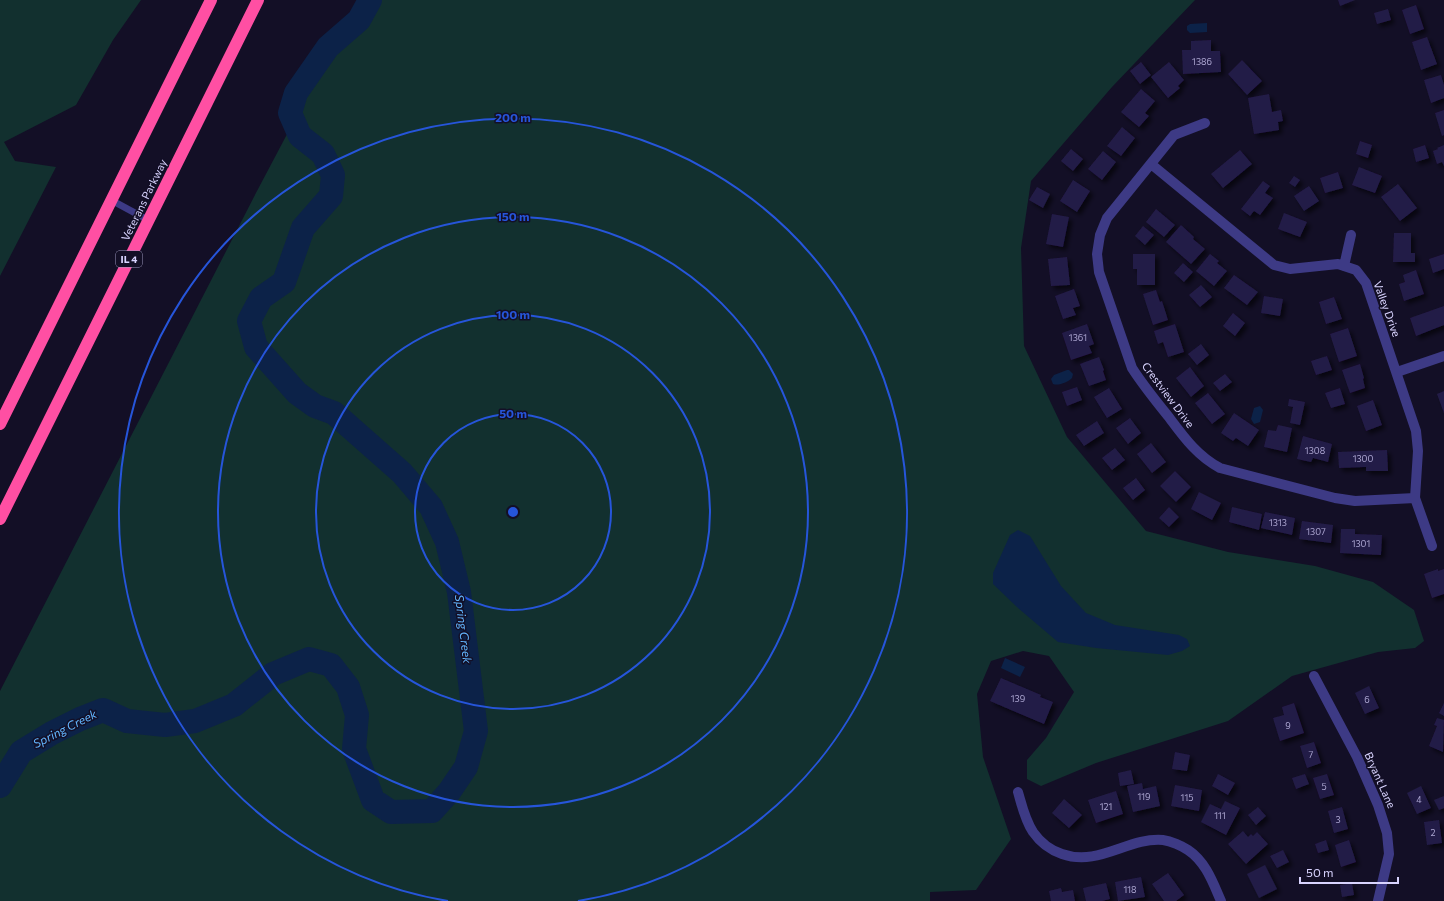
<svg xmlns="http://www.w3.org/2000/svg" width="1444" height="901" font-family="Commissioner,sans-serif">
<defs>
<filter id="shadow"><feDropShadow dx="3.5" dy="3.5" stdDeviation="2" flood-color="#0009"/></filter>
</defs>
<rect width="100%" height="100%" fill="#130f26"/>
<path fill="#12302f" d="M0 0H141L113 40 76 105 4 142 15 161 56 167 0 276Z
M358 0H1195L1112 87 1031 181 1021 248 1024 346 1067 437 1146 531 1228 552 1315 566 1373 582 1414 610 1424 641 1415 648 1378 652 1292 676 1228 721 1096 763 1041 786 1027 779V760L1046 738 1074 692 1049 656 1023 651 991 661 977 694 983 757 1011 839 976 890 930 892V901H0V691L257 191Z"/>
<path fill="#0c2248" d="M1207 23V32L1190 33 1187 30V26L1190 24Z
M1067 370H1069L1073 374 1072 378C1068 382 1059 386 1053 384L1051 379 1054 375Z
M1260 406 1263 410 1260 422 1254 424 1251 419 1254 408Z
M1018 530 1030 536 1061 586 1086 613 1115 625 1179 635 1187 639 1190 646 1182 651 1168 655 1096 648 1058 642 1018 608 993 584V573L1010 535Z
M1005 658 1025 667 1020 677 1001 668Z"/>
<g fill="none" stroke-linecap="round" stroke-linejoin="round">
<path stroke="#0c2248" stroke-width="24" d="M0 786 21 752 52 733 80 719 103 710 127 721 165 725 195 721 234 705 273 674 309 659 331 665 348 687 357 715 354 749 373 800 391 812 432 811 449 792 466 767 476 731 459 592 447 542 431 507 402 473 334 413 315 406 297 393 256 347 249 321 261 298 284 282 303 228 331 196 333 175 323 154 300 136 290 113 296 93 328 47 359 20 370 0"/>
</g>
<path fill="#241b47" filter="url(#shadow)" d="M1338 0H1355L1340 6Z
M1416 5 1424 29 1410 34 1402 10Z
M1388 9 1391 20 1377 24 1374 13Z
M1427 37 1437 64 1421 70 1412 42Z
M1211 40V51H1220L1221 72 1183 74 1182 50H1191V41Z
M1242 60 1262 81 1247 95 1228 74Z
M1141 62 1151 75 1140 84 1130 71Z
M1169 62 1184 80 1178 86 1180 88 1168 98 1151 77Z
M1441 75 1444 85V98L1431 103 1424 80Z
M1141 89 1155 101 1145 113 1149 116 1139 127 1121 112Z
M1269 94 1272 112 1281 110 1283 121 1278 122 1279 130 1254 134 1248 98Z
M1444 110V135L1442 136 1435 113Z
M1122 127 1135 138 1121 156 1107 146Z
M1360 141 1372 145 1368 158 1356 154Z
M1425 145 1429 158 1416 162 1413 149Z
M1444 145V166L1442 162 1437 164 1433 151 1438 149 1437 148Z
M1071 149 1083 159 1073 171 1061 161Z
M1240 150 1252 164 1223 188 1211 174Z
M1103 151 1116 162 1102 180 1088 169Z
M1359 167 1382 176 1375 193 1352 185Z
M1338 172 1343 188 1325 193 1320 178Z
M1294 176 1300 180 1295 187 1289 183Z
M1073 180 1090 191 1077 212 1060 201Z
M1263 181 1270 186 1265 193 1273 198 1260 215 1254 211 1250 216 1241 209Z
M1398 184 1417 208 1400 221 1381 197Z
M1309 186 1319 201 1304 211 1294 196Z
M1037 187 1050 194 1043 208 1029 200Z
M1156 209 1175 225 1164 237 1146 222Z
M1284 213 1307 222 1300 237 1278 229Z
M1052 214 1069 217 1063 247 1046 244Z
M1181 225 1194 237 1193 239 1205 249 1191 264 1166 242Z
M1143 226 1154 235 1145 245 1135 236Z
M1394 233H1411V253H1415V262H1393Z
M1133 254H1155V285H1137V269H1133Z
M1210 254 1219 261 1217 263 1227 271 1214 286 1196 271Z
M1444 254V269L1433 273 1429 259Z
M1067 257 1070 285 1051 286 1048 259Z
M1183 263 1193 272 1184 282 1174 273Z
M1416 270 1424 294 1404 301 1399 284 1405 282 1403 275Z
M1234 275 1258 292 1247 305 1224 288Z
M1201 285 1212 297 1200 307 1189 295Z
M1074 289 1080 306 1073 308 1076 315 1063 319 1055 296Z
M1156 290 1160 302 1162 301 1168 320 1153 325 1143 294Z
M1264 296 1283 299 1280 316 1261 313Z
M1334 297 1342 319 1326 324 1319 302Z
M1444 306V325L1416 336 1410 318Z
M1233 313 1245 323 1235 336 1223 326Z
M1087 324 1094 344 1089 346 1092 353 1071 360 1062 333Z
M1175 324 1184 352 1168 357 1163 342 1158 344 1154 331Z
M1348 328 1357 356 1339 362 1330 334Z
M1201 344 1209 355 1197 365 1188 354Z
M1327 356 1332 370 1316 375 1311 361Z
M1099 357 1104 370 1103 371 1106 380 1089 386 1080 364Z
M1360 364 1364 378 1363 379 1365 388 1350 393 1342 370Z
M1190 367 1204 386 1191 397 1176 378Z
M1225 374 1232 382 1220 391 1213 383Z
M1077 387 1082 400 1067 406 1062 392Z
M1109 388 1122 409 1107 418 1094 397Z
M1340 388 1345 404 1331 408 1325 393Z
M1444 391V413L1437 394Z
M1208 393 1225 414 1212 424 1195 403Z
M1289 399 1305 402 1300 425 1290 423 1293 407 1288 406Z
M1373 400 1382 425 1366 431 1357 406Z
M1234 413 1259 430 1248 446 1236 438 1233 441 1221 433Z
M1130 418 1141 433 1128 444 1116 428Z
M1097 421 1104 433 1084 446 1076 435Z
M1278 425 1292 428 1287 452 1264 447 1268 430 1276 431Z
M1303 436 1332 444 1328 462 1313 458 1311 462 1297 459Z
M1151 443 1166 462 1152 473 1137 454Z
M1115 448 1125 460 1112 470 1102 458Z
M1387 450 1388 471H1366V467L1339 468 1338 452Z
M1175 471 1191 487 1176 502 1160 486Z
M1136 478 1145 490 1133 500 1123 488Z
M1199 492 1221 503 1212 520 1191 509Z
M1169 507 1179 517 1169 527 1159 518Z
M1232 507 1262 514 1259 530 1229 522Z
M1265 512 1295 518 1292 535 1261 528Z
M1302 521 1333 525 1331 543 1299 539Z
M1341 529H1355V534L1382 535 1381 555 1340 553Z
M1438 569V571L1444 569V594L1432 598 1424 574Z
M1001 678 1041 695 1040 697 1053 702 1044 724 990 701Z
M1369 686 1379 708 1365 714 1355 693Z
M1294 703 1304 733 1280 741 1273 718 1284 715 1282 707Z
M1444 703V716L1439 713Z
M1437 718 1444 720 1443 752 1429 746 1437 726 1434 725Z
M1314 742 1321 763 1307 768 1300 746Z
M1175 752 1190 755 1187 771 1172 769Z
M1131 770 1134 784 1120 786 1118 773Z
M1218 774 1235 783 1228 795 1212 786Z
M1305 774 1309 784 1296 789 1292 778Z
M1327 774 1334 795 1320 799 1313 778Z
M1142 783 1143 789 1156 786 1160 806 1133 812 1127 786Z
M1175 785 1202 790 1199 811 1171 806Z
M1421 786 1431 808 1417 814 1407 793Z
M1116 791 1123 814 1096 823 1088 800Z
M1444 796V808L1439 810 1434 800Z
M1064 799 1082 815 1069 828 1052 813Z
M1225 801 1240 808 1226 835 1201 822 1210 804 1221 809Z
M1258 807 1266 816 1256 825 1248 815Z
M1342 807 1348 829 1334 833 1328 811Z
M1439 820 1442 843 1427 845 1424 822Z
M1243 831 1248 837 1251 834 1253 836 1257 832 1268 844 1246 864 1228 844Z
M1326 840 1329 850 1318 853 1315 844Z
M1349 840 1356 862 1341 867 1335 845Z
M1283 850 1289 862 1277 868 1270 856Z
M1265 865 1277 889 1259 898 1247 874Z
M1168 873 1184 895 1176 901H1164L1152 884Z
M1141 877 1145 897 1118 901 1115 882Z
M1106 883 1110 899 1102 901H1086L1083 888Z
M1352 883 1354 895 1342 897 1340 885Z
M1061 888 1062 892 1073 890 1075 901H1051L1049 891Z"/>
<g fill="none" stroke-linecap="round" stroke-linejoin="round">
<path stroke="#3d3a85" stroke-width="7" d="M111 200 148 220"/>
<path stroke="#3d3a85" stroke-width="10" d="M1205 123 1174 135 1107 218 1100 235 1097 254 1099 272 1132 368C1143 385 1155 400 1168 416 1183 436 1197 456 1220 468L1335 498 1355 501 1415 498
M1151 164 1274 265 1290 269 1338 264 1356 270 1366 283 1416 431 1418 451 1415 498 1432 546
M1344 266 1351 235
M1397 372 1444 356
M1314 676 1357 757 1378 805 1387 833 1389 854 1378 901
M1018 792C1022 806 1025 820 1033 832 1040 842 1050 850 1062 854 1099 867 1128 837 1163 840 1171 841 1182 846 1188 850 1206 862 1213 883 1221 901"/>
<path stroke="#ff4fa3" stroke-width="12" d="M0 424 211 0
M0 519 258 0"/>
</g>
<g fill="none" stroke="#2655da" stroke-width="2">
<circle cx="513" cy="512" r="98"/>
<circle cx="513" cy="512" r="197"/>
<circle cx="513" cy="512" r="295"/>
<path d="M448 901A394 394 0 1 1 578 901"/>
</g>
<g text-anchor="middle" stroke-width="3" stroke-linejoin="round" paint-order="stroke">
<g font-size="9" fill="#aca6d1">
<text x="1202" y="65">1386</text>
<text x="1078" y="341">1361</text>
<text x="1315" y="454">1308</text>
<text x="1363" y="462">1300</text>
<text x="1278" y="526">1313</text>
<text x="1316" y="535">1307</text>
<text x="1361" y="547">1301</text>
<text x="1018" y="702">139</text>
<text x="1367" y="703">6</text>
<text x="1288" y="729">9</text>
<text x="1311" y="758">7</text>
<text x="1324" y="790">5</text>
<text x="1144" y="800">119</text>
<text x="1187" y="801">115</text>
<text x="1419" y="803">4</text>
<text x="1106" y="810">121</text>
<text x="1220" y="819">111</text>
<text x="1338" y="823">3</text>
<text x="1433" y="836">2</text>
<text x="1130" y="893">118</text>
</g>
<rect fill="#130f26" stroke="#9e99be" stroke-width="1" x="116" y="251" width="26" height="16" rx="3"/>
<g font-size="10" font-weight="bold" fill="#d9d4ff">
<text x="129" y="263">IL 4</text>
</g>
<g font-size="11" fill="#d9d4ff" stroke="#130f26">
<text transform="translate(144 200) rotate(-64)" y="4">Veterans Parkway</text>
<text transform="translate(1387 309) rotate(70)" y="4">Valley Drive</text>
<text transform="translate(1168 395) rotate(53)" y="4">Crestview Drive</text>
<text transform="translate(1380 780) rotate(66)" y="4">Bryant Lane</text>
</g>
<g font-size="12" font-style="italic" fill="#62b6ff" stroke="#130f26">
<text transform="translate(463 629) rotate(83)" y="4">Spring Creek</text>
<text transform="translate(65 729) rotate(-27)" y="4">Spring Creek</text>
</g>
</g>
<circle cx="513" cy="512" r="6" fill="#2655da" stroke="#130f26" stroke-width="2"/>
<g font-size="12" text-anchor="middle" font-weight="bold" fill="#2655da" stroke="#130f26" stroke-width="3" stroke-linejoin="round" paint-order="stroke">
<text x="513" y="122">200 m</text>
<text x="513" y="221">150 m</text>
<text x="513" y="319">100 m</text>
<text x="513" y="418">50 m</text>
</g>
<path d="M1300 877v6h98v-6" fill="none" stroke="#d9d4ff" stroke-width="2"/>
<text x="1306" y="877" font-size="12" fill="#d9d4ff" stroke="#130f26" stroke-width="3" paint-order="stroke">50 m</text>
</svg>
